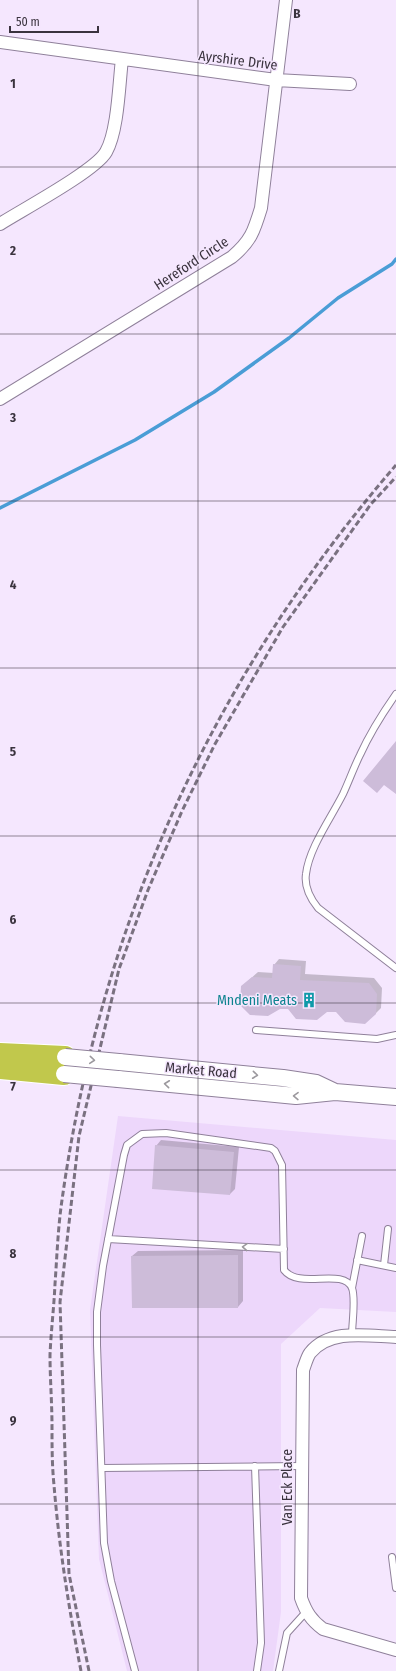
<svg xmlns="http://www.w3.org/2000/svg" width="396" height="1671" font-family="'Fira Sans Condensed',sans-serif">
<rect width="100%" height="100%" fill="#f5e7fe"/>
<path fill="#edd7fb" d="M118 1116 396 1140V1312L320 1308 281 1344V1612L273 1671H127L99 1559 90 1310Z"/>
<path fill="#0003" d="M279 959 306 961 305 974 374 978 382 988 381 1008 375 1014 279 1008 248 981 258 972 274 973V965Z
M161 1140 239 1147 235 1189 230 1194 156 1146Z
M243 1250V1301L238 1307 132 1256 138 1251Z"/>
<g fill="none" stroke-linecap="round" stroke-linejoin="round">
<path stroke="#4a9dd6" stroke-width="3.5" d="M0 508 135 440 214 392 289 338 338 298 392 264 396 259"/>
</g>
<path fill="#cdbcd9" d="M396 741V794L384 785 377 793 363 781Z
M273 964 301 966 300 980 369 983 377 994 376 1014 365 1024 345 1022 336 1012H327L317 1020 296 1019 288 1009H280L268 1016 250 1015 240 1005 241 986 252 977 272 978Z
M155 1145 234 1152 230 1195 152 1189Z
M238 1255V1308H132L131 1256Z"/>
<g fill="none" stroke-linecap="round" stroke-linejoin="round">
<g stroke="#8f809a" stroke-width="8">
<path id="service" d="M396 694C382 714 370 733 360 755 354 767 349 781 343 794 331 818 309 848 306 874 304 887 310 898 318 908L396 968
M256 1030 377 1039 396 1035
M108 1239 284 1249
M357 1260 396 1268
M384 1265 388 1229
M352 1288 362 1236
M255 1466 261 1643 257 1671
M102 1468 302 1466
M392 1557 396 1588
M135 1671 111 1581 104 1543 97 1345V1312L103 1266 124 1155 127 1145 142 1134 166 1133 271 1148 275 1151 282 1165 284 1270C299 1290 343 1267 352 1288 356 1299 352 1323 352 1335
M279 1671 287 1633 306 1612"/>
</g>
<g stroke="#8f809a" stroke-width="14">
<path id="minor" d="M0 42 276 80 350 84
M0 224C22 210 95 171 106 152 118 131 119 84 122 59
M0 399 232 257C251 241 254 231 261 208L286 0
M396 1337C368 1336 330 1328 310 1353 307 1357 305 1365 303 1370L301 1598C306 1612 311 1620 323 1629L396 1650"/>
</g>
<g stroke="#8f809a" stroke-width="18">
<path id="tertiary" d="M119 1062 283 1078 316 1083 335 1092
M118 1079 296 1096 335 1092 396 1097"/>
</g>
<g stroke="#fff" stroke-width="24">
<path id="motorway" d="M0 1054 65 1057
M0 1068 64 1074"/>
</g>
<use href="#service" stroke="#fff" stroke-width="6"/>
<use href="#minor" stroke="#fff" stroke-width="12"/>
<use href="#tertiary" stroke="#fff" stroke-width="16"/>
<use href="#motorway" stroke="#c1c84c" stroke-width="22"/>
<path stroke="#7a7180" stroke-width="3" stroke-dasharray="6 3" stroke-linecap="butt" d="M81 1671C69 1609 59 1547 54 1485 52 1466 52 1446 52 1426 52 1403 50 1379 50 1355 51 1331 54 1307 55 1284 57 1256 58 1227 62 1200 101 922 213 677 396 465
M89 1671 69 1574 60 1302 79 1136 119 969 148 890 182 811 215 744 283 627 371 504 396 477"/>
<g stroke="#8f809a" stroke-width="18" stroke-linecap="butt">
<path id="tertiary-bridge" d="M65 1057 119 1062
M64 1074 118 1079"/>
</g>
<use href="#tertiary-bridge" stroke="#fff" stroke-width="16"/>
</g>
<defs><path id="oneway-chevron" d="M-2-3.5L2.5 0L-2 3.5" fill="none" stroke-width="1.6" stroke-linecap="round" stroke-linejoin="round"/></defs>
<g stroke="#9c999e">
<use href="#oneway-chevron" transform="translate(92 1060) rotate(5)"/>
<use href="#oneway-chevron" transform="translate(255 1075) rotate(6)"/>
<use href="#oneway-chevron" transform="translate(167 1084) rotate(-174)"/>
<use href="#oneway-chevron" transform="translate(296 1096) rotate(-179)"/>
<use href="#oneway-chevron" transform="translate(245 1247) rotate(-177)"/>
</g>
<path fill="none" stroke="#3a333e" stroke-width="1" stroke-opacity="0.55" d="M198 0V1671M0 167H396M0 334H396M0 501H396M0 668H396M0 836H396M0 1003H396M0 1170H396M0 1337H396M0 1504H396"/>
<defs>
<g id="building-bare" transform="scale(1.2)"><path d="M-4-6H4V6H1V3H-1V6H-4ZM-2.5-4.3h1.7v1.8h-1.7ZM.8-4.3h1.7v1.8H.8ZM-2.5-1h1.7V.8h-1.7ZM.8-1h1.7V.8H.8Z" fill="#0f9aa8" stroke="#f5e7fe" stroke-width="2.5" paint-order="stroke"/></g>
</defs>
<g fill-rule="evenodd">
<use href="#building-bare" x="309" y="1000"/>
</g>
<g text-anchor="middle" stroke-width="3" stroke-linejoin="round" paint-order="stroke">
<g font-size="14" fill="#3a333e" stroke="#f5e7fe">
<text transform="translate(238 60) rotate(7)" y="5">Ayrshire Drive</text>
<text transform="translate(191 263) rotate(-33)" y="5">Hereford Circle</text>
<text transform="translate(201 1070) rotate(5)" y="5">Market Road</text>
<text transform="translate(287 1487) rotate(-90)" y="5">Van Eck Place</text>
</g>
<g font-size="14" fill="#0d838f" stroke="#f5e7fe" text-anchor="end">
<text x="297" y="1005">Mndeni Meats</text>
</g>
</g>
<g font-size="13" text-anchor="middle" font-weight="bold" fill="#3a333e" stroke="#f5e7fe" stroke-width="3" stroke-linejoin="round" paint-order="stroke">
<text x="297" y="18">B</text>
<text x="13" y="88">1</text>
<text x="13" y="255">2</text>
<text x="13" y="422">3</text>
<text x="13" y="589">4</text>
<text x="13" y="756">5</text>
<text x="13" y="924">6</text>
<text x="13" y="1091">7</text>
<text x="13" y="1258">8</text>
<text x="13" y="1425">9</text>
</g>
<path d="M10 26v6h88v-6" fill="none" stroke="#3a333e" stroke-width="2"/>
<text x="16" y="26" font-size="12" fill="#3a333e" stroke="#f5e7fe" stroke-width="3" paint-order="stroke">50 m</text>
</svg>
